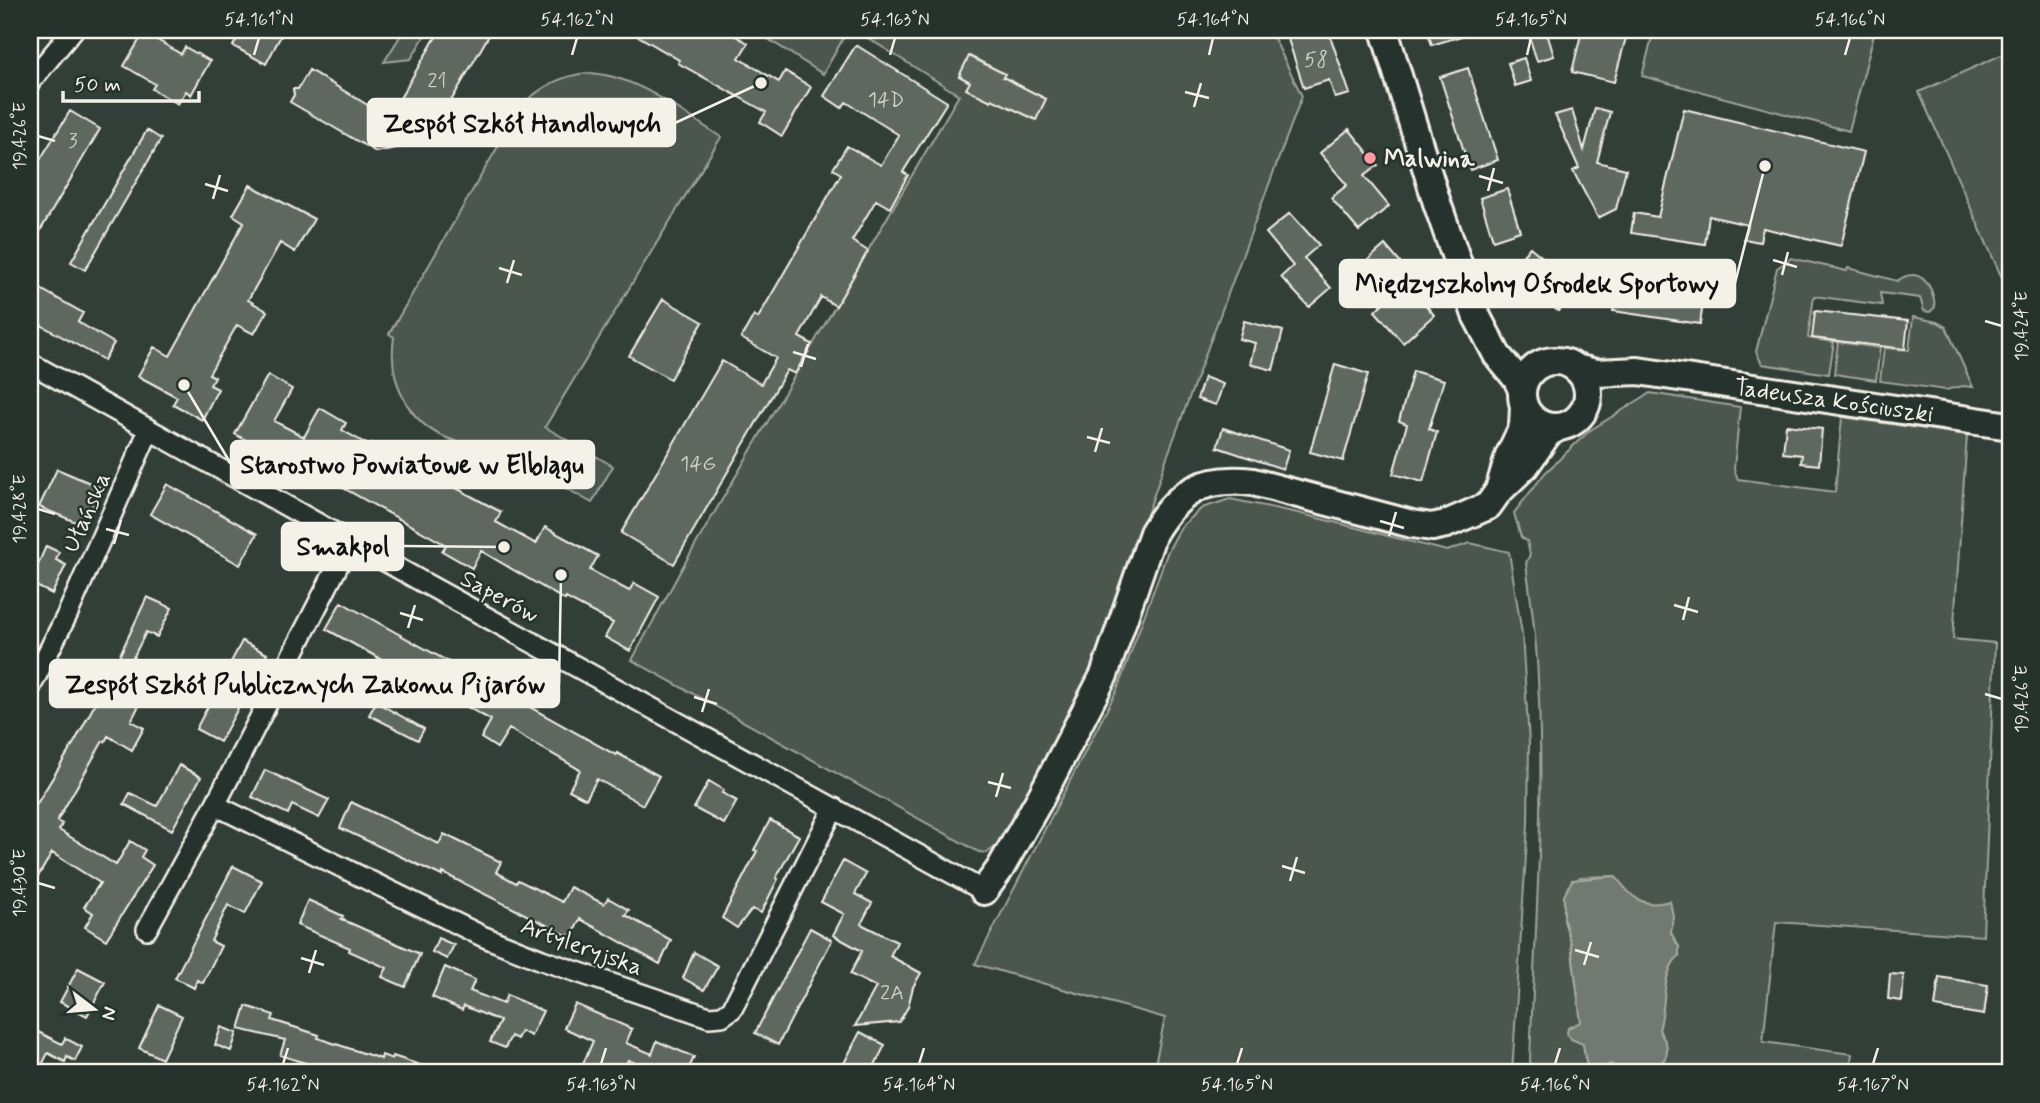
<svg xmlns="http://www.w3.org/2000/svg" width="2040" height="1103" font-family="Mynerve,sans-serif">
<rect width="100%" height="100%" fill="#323e38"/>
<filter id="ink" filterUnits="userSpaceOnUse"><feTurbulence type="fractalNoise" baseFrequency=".0143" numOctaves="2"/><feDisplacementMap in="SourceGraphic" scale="14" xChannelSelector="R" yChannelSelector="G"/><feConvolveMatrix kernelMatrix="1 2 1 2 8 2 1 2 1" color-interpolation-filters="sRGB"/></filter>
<g filter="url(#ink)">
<path fill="#4c564f" stroke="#a0a49c" stroke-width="2" d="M404 30H428L411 59 384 62Z
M754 30H848L823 74Z
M855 30H1270L1302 96 1167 457 1092 674 999 844 987 853 979 852 632 660 682 568 959 95Z
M1654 30H1875L1849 131 1642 76Z
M2010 51V296L1919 92Z
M587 73C636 74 681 112 721 137L545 427 613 466 592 503 524 465 519 474 500 464 505 455C487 444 478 447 459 442 411 430 387 384 394 337L389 334 522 105C541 87 560 76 587 73Z
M1791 258 1847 271 1848 268 1897 281C1919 265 1933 284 1935 307L1930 312 1924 311 1920 298 1880 293 1882 305 1814 296 1808 338 1834 342 1829 374 1762 364 1756 352 1777 268Z
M1913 317 1937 322 1946 327 1973 387 1962 386 1946 390 1880 381 1884 348 1909 350Z
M1838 342 1880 348 1876 380 1834 374Z
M1650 393 1740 407 1734 469 1738 479 1835 492 1842 417 1967 435 1953 639 1995 643 1983 936 1776 922 1763 1042 1852 1054 1849 1073H1647L1648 1068C1660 1067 1670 1057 1666 1044 1665 1039 1660 1034 1659 1029 1662 1021 1661 1015 1661 1006 1663 989 1671 963 1679 947L1671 933 1673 916 1655 905 1634 899 1614 876 1580 877 1564 896V920L1571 943 1581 1022 1575 1026 1583 1043 1588 1073 1611 1064 1621 1073H1531L1530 1059C1535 933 1545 806 1538 680 1537 641 1531 602 1526 563L1530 555 1527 541 1521 537 1514 513 1545 473 1589 431Z
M1230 499 1298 513 1447 551 1470 543 1509 552 1522 634 1529 742 1528 824 1512 1073H1153L1165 1018 975 964 1117 690 1168 551 1181 527 1202 508Z"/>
<path fill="#727972" stroke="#a6a9a1" stroke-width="2" d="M1615 876C1632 897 1641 909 1670 901L1673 916 1671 933 1679 947V956C1660 972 1667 1007 1659 1029 1660 1034 1665 1039 1666 1044 1670 1058 1660 1067 1648 1069L1647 1073H1621L1611 1064 1588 1073 1583 1044 1571 1039 1567 1033 1568 1028 1581 1022 1571 943 1564 920V896L1572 880Z"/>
<path fill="#5f6861" stroke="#f4f1e8" stroke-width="2" d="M242 30H284L266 64 233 46Z
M440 30H492L440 120 436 118 421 143 376 152 290 102 294 95 293 89H298L309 70 376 110 396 105Z
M628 30H725L748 43 739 58 779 82 785 71 811 87 782 136 760 122 766 112 678 63 679 60Z
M1285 30H1328L1350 94 1335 98 1329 80 1304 88Z
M1427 30H1471V33L1432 45Z
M1527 30H1546L1554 56 1537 61Z
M1582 30H1628L1614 82 1572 72Z
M144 32 181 54 185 47 210 61 191 95 186 91 178 104 152 89 155 84 124 66Z
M856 45 947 102 903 172 908 175 890 208 876 200 852 241 868 251 836 306 821 297 799 337 812 344 795 374 787 370 674 564 621 533 722 361 761 384 776 358 741 338 754 315 758 318 841 174 833 169 847 146 881 165 899 135 846 102 842 108 824 96Z
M969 56 1005 74 1003 77 1046 99 1036 120 992 99 991 101 966 89 970 82 959 76Z
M1524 58 1531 81 1515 86 1508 63Z
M1468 68 1498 160 1470 170 1440 77Z
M1595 108 1610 112 1597 162 1626 169 1616 209 1598 218 1573 171 1579 168 1555 115 1572 110 1584 150Z
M1684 109 1864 152 1841 246 1763 228 1760 242 1744 239 1748 225 1709 216 1705 244 1631 233 1634 213 1658 217Z
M70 111 100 129 30 248V176Z
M1349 129 1378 165 1364 176 1389 206 1359 231 1331 198 1347 185 1320 153Z
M147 130 161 139 85 270 71 262Z
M250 185 314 219 295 252 280 243 248 300 267 311 254 334 237 325 209 374 215 377 210 385 218 389 202 420 173 404 177 397 138 376 154 347 170 356 244 222 233 215Z
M1507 189 1520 231 1493 240 1480 198Z
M1290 213 1319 245 1304 258 1331 288 1309 307 1281 277 1293 266 1266 233Z
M1385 245 1414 279 1408 284 1434 315 1403 343 1375 311 1387 299 1360 267Z
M1530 247 1579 287 1558 311 1510 271Z
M30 283 83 313 78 322 114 343 104 360 30 319Z
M1631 285 1704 296 1700 324 1613 311 1616 294Z
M663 299 703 322 670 379 629 356Z
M1815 311 1908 321 1905 349 1812 338Z
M1244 321 1283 331 1273 370 1250 364 1255 343 1239 339Z
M1335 364 1368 374 1343 461 1310 452Z
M1413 371 1444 380 1429 429 1437 432 1423 482 1393 474 1407 424 1399 421Z
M268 375 292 389 274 421 304 437 320 408 346 423 342 430 370 446 372 443 501 512 496 522 536 544 545 527 598 556 590 570 629 591 634 583 659 597 630 651 605 637 613 623 566 598 565 600 481 551 472 568 442 551 446 545 318 474 315 479 235 434Z
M1204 377 1223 384 1216 405 1197 399Z
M1786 425 1822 429 1819 465 1801 463 1802 455 1783 453Z
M1223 428 1289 450 1283 469 1217 447Z
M57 469 102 488 83 525 39 507Z
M167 484 257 534 240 565 150 514Z
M46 546 59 552 56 560 66 565 52 594 30 583Z
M147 597 172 608 157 637 146 632 132 660 143 665 133 686 146 692 131 721 144 728 132 750 108 736 105 742 103 741 57 821 62 824 59 830 116 865 130 841 145 850 141 857 153 865 106 940 85 927 93 913 84 907 100 883 52 853 30 890V815L75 741 109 678Z
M341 602 616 755 617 753 659 776 643 805 597 779 586 799 569 790 580 770 509 729 497 748 481 738 491 720 326 629Z
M242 641 267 654 220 742 196 729Z
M376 702 424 729 418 740 369 715Z
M179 765 201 777 172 830 124 804 130 793 157 806Z
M265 770 329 800 319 818 292 805 288 814 252 797Z
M709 781 724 790 722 793 737 801 724 824 694 808Z
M351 802 439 844 444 834 450 837 501 862 496 872 516 883 518 880 562 902 570 887 604 904 608 898 629 910 625 915 671 940 660 964 580 919 572 936 564 934 443 873 442 876 340 828Z
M770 820 799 836 776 878 778 879 761 913 752 909 737 928 722 918 757 851 754 850Z
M843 861 866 874 855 894 872 903 861 924 897 942 890 956 921 973 913 987 908 1007 899 1022 855 1026 876 987 850 974 862 951 833 935 844 914 821 902Z
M233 866 262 881 245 914 228 905 211 941 221 946 203 983 197 980 194 988 175 978Z
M308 900 343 916 341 919 420 954 405 987 382 977 387 968 349 951 350 948 297 925Z
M810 928 832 940 778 1045 755 1033Z
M438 938 454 945 447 959 432 952Z
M694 952 718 966 704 990 683 978Z
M445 967 475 980 470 991 503 1004 507 995 543 1011 531 1036 521 1031 517 1039 511 1036 505 1048 490 1042 500 1021 464 1006 462 1010 432 997Z
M78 968 105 982 87 1016 60 1002Z
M1890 974 1904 975 1902 1001 1888 999Z
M1939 977 1988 985 1984 1015 1935 1007Z
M575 1004 632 1029 626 1043 652 1054 657 1041 694 1057 687 1073H660L628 1060 622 1073H579L593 1041 564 1028Z
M159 1005 182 1016 162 1059 139 1048Z
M246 1006 274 1015 272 1020 319 1035 318 1038 381 1059 382 1055 392 1059 393 1056 438 1071V1073H337L280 1055 285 1040 239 1029Z
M221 1027 237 1033 231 1051 215 1045Z
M30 1028 62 1044 65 1038 82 1047 75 1061 67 1057 65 1062 48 1053 38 1073H30Z
M860 1032 885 1045 871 1073H839Z"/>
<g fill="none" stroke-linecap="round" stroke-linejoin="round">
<g stroke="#f4f1e8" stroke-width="24">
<path id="street" d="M30 82 73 30
M30 363 419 580 984 891
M30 688 68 613 149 430
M215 805 482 936 542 960 709 1017 722 1016 732 1009 834 808
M147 929 215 805 350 542"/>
</g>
<g stroke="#f4f1e8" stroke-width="32">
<path id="secondary" d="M1384 30 1437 203 1476 315 1497 355 1517 379 1522 390
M1522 394a33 33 0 1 1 66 0a33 33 0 1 1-66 0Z
M1576 368 1596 373 1638 371 2010 426
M1499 490 1509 456 1523 427 1524 405
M984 891 1000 869 1041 797 1104 675 1153 533C1178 491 1204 476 1253 482L1412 524 1432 527 1446 524 1488 506 1498 492 1525 466 1548 433 1559 427"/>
</g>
<use href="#street" stroke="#26332d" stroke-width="19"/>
<use href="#secondary" stroke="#26332d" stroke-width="26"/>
</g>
</g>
<path fill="none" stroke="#f4f1e8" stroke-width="2.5" d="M254 55 259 38M572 55 577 38M890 55 895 38M1209 55 1213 38M1527 55 1531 38M1845 55 1850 38M1185 92 1209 98M1194 107 1201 83M38 136 55 141M1479 176 1503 183M205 184 228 191M1488 191 1494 168M213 199 220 175M1773 260 1797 267M499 268 522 275M1782 275 1788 252M507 283 514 260M1985 321 2002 326M793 352 816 359M801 367 808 344M1087 437 1110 443M1095 452 1102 428M38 509 55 514M1380 521 1404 528M106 529 129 535M1389 536 1396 512M114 544 121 520M1674 605 1698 612M400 613 423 620M1683 620 1689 597M408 628 415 605M1985 694 2002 699M694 697 717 704M702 712 709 689M988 782 1011 788M996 797 1003 773M1282 866 1305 873M1290 881 1297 857M38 883 55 888M1575 950 1599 957M301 958 324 965M1584 965 1591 942M309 973 316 950M283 1064 288 1048M601 1064 606 1048M919 1064 924 1048M1237 1064 1242 1048M1555 1064 1560 1048M1873 1064 1878 1048"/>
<circle fill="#ff9aa2" stroke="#26332d" stroke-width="2.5" cx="1370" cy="158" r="7"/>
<g text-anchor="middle" stroke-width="5" stroke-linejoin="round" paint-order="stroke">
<g font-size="21" fill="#cfcfc6">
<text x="1316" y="66">58</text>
<text x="437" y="87">21</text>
<text x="886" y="106">14D</text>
<text x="73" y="147">3</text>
<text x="698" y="470">14G</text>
<text x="892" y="999">2A</text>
</g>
<g font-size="24" font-weight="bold" fill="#f4f1e8" stroke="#26332d" text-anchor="start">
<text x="1384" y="166">Malwina</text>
</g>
<g font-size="24" fill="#f4f1e8" stroke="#26332d">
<text transform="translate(1834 400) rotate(8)" y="8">Tadeusza Kościuszki</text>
<text transform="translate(86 512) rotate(-66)" y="8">Ułańska</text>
<text transform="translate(500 596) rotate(28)" y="8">Saperów</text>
<text transform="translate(582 946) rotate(20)" y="8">Artyleryjska</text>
</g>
</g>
<path fill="none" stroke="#f4f1e8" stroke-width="2.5" d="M761 83L675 123M1765 166L1735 283M184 385L231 464M504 547L403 546M561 575L559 684"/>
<g fill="#f4f1e8" stroke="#26332d" stroke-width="2.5">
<circle cx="761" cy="83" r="7"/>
<circle cx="1765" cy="166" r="7"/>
<circle cx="184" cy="385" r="7"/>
<circle cx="504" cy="547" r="7"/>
<circle cx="561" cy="575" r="7"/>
</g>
<g fill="#f4f1e8" stroke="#f4f1e8" stroke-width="2.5">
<rect x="368" y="99" width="307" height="47" rx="7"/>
<rect x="1340" y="260" width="395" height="47" rx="7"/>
<rect x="231" y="441" width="363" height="47" rx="7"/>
<rect x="282" y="523" width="121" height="47" rx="7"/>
<rect x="50" y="660" width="509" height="47" rx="7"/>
</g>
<g font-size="26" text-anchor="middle" font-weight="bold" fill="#111">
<text x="522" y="132">Zespół Szkół Handlowych</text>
<text x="1537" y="292">Międzyszkolny Ośrodek Sportowy</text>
<text x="412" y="473">Starostwo Powiatowe w Elblągu</text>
<text x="343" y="555">Smakpol</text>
<text x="305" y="693">Zespół Szkół Publicznych Zakonu Pijarów</text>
</g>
<rect width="2040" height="1103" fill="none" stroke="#26332d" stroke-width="77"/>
<g transform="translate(94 1009) rotate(106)" stroke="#26332d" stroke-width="5" paint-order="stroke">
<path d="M0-5L12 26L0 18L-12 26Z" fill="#f4f1e8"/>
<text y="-10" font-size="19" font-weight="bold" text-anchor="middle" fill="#f4f1e8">N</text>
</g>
<path d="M63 91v10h136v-10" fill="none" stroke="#f4f1e8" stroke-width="3.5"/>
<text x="74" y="91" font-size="21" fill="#f4f1e8" stroke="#26332d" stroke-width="5" paint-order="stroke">50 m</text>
<rect x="38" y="38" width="1964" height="1026" fill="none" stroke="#f4f1e8" stroke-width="2.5"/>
<g font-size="18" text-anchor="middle" fill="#f4f1e8">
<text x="259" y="25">54.161°N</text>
<text x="577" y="25">54.162°N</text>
<text x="895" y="25">54.163°N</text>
<text x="1213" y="25">54.164°N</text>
<text x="1531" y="25">54.165°N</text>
<text x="1850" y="25">54.166°N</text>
<text transform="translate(19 136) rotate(-90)" y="6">19.426°E</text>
<text transform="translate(2021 326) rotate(-90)" y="6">19.424°E</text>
<text transform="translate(19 509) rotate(-90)" y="6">19.428°E</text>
<text transform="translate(2021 699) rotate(-90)" y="6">19.426°E</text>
<text transform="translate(19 883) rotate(-90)" y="6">19.430°E</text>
<text x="283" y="1090">54.162°N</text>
<text x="601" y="1090">54.163°N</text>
<text x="919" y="1090">54.164°N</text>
<text x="1237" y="1090">54.165°N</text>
<text x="1555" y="1090">54.166°N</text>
<text x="1873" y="1090">54.167°N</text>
</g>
</svg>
